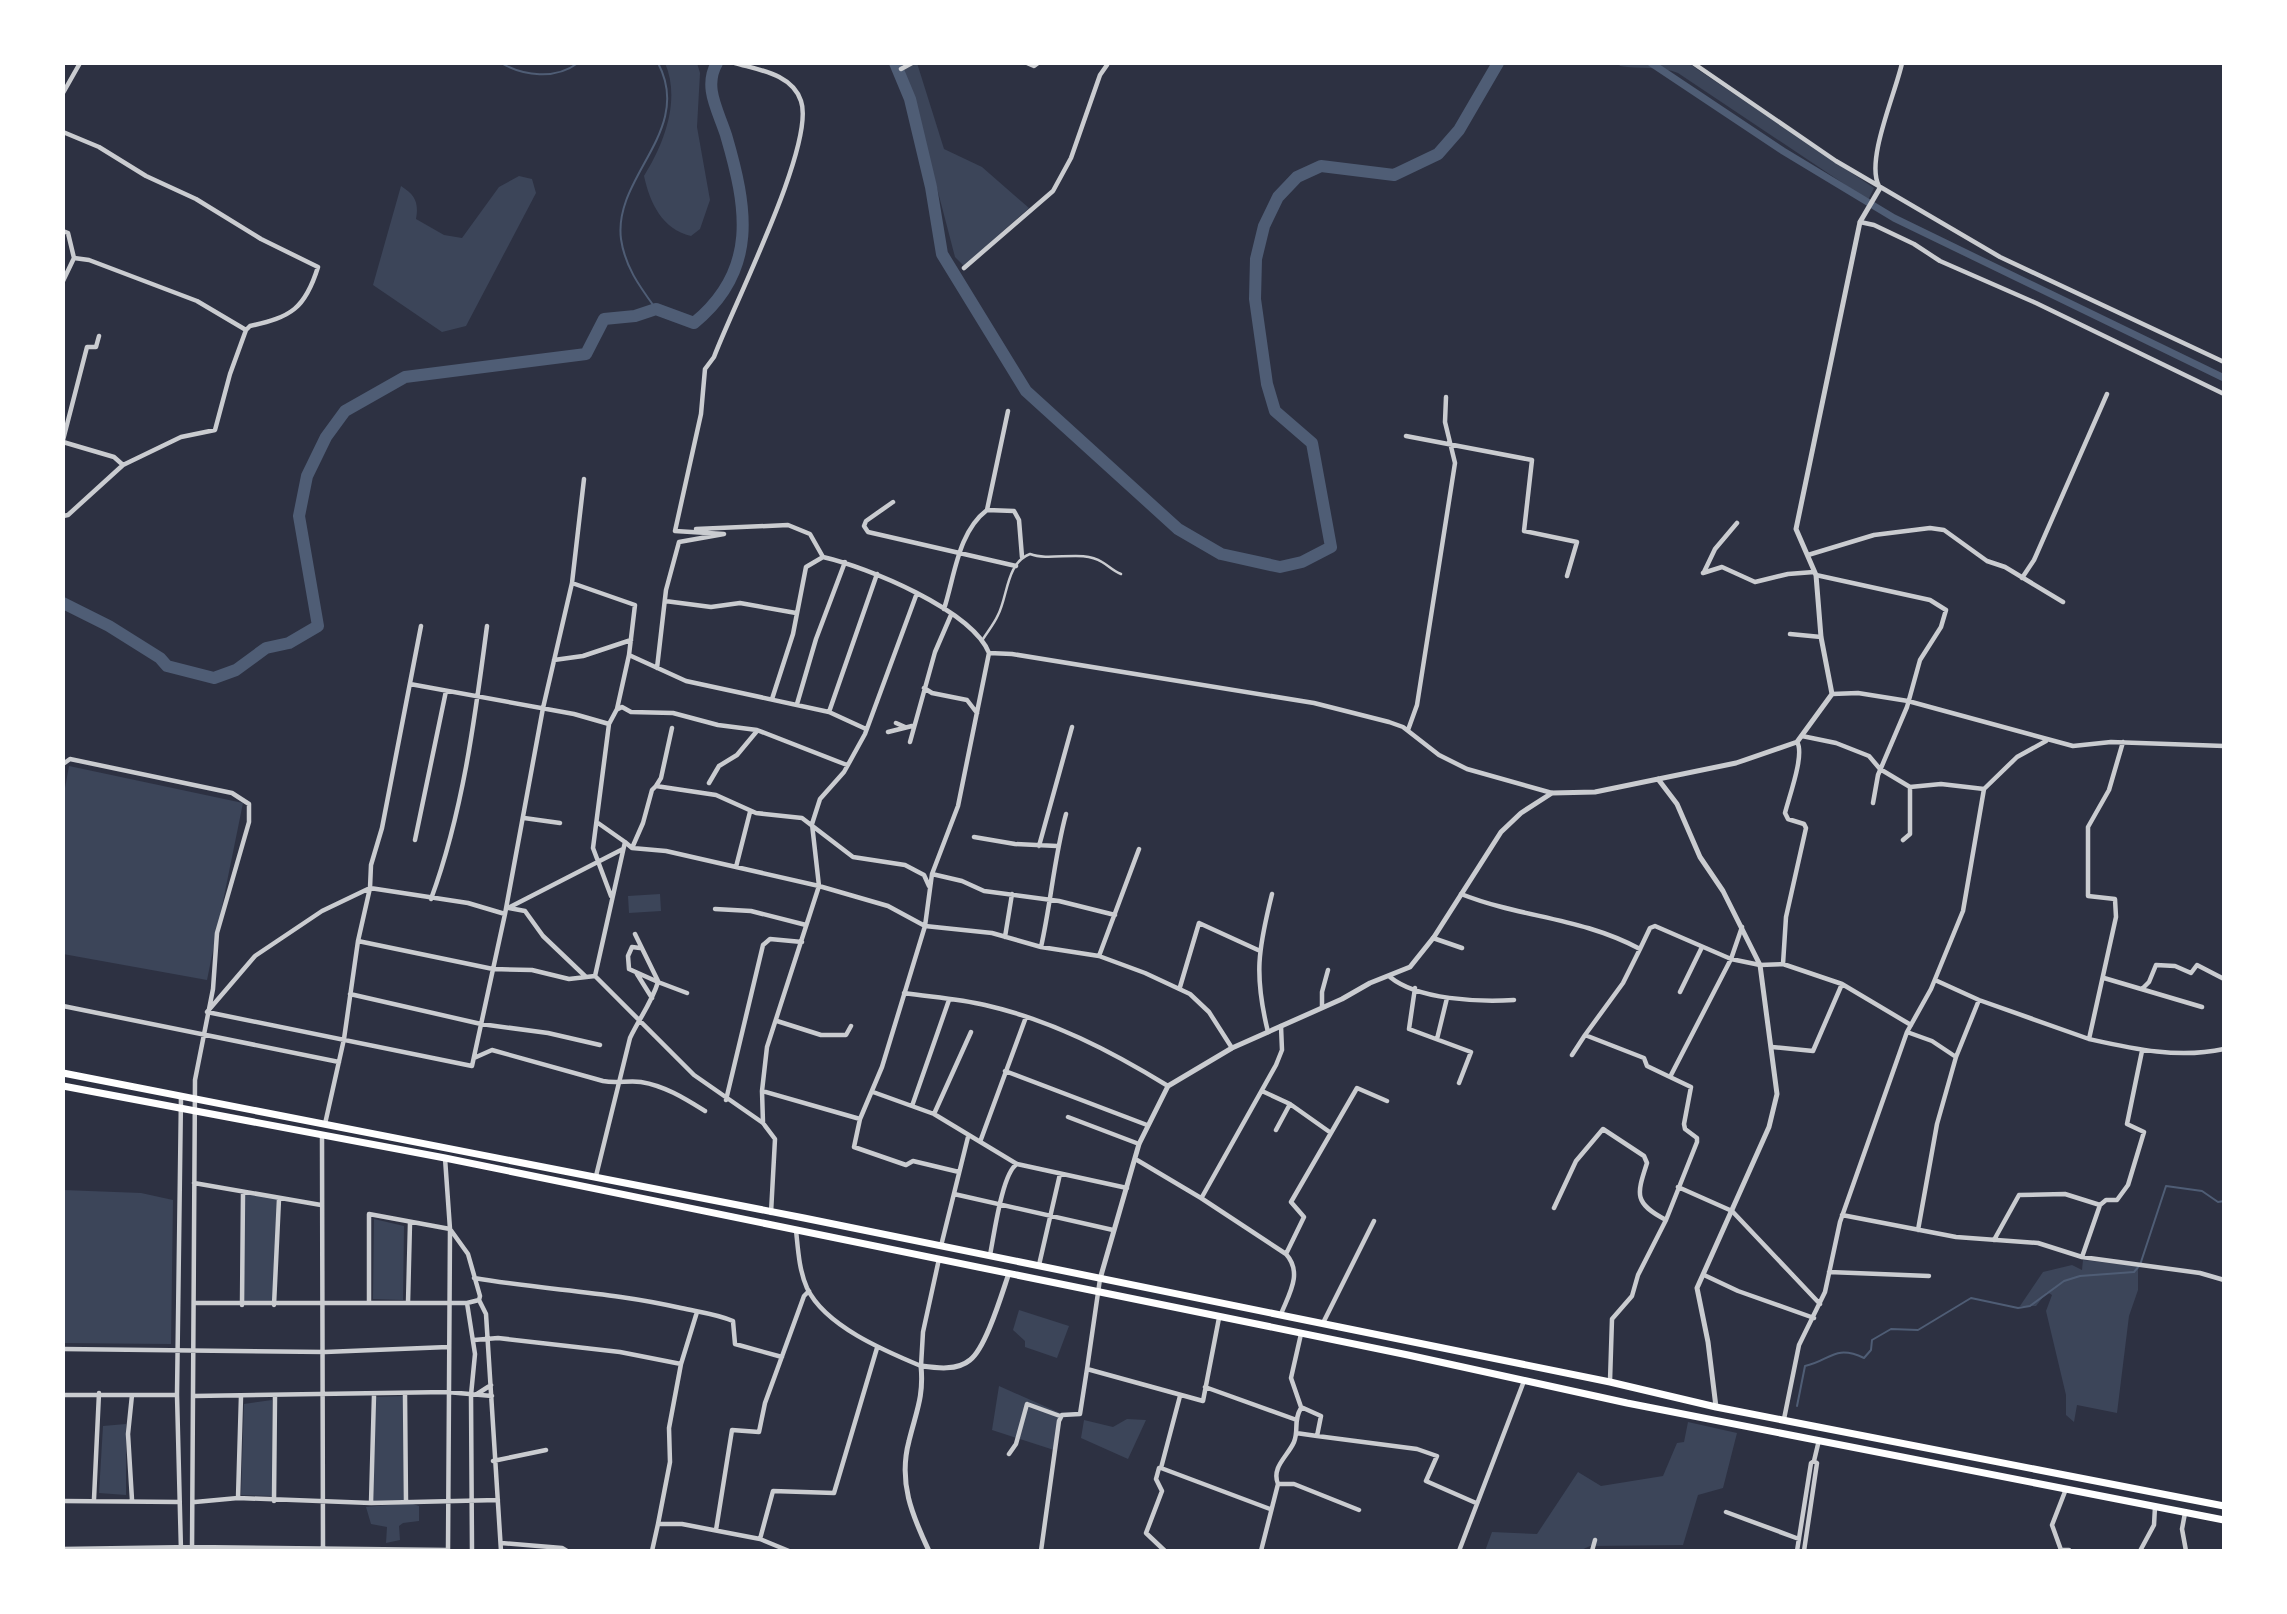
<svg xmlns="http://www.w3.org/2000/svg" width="2287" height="1614" font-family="'Fira Sans',sans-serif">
<rect width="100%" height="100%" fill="#2d3142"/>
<path fill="#3c4559" d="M665 63H697L700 73 697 127 710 200 700 229 691 236C662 229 650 203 644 176 664 144 681 100 665 63Z
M917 63 944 149 982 167 1029 208 964 266 955 257 912 92 903 70Z
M1618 63H1688L1874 188 1868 200 1678 73C1661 66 1639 69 1620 66Z
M519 176 532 179 536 193 466 326 442 332 373 285 401 186C415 195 419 202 416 219L444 235 462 238 499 187Z
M69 766 243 803 207 980 63 954V799Z
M660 894 661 911 629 913 628 896Z
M63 1190 141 1193 173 1200 171 1344 63 1343Z
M243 1192 279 1199 274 1305H242Z
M374 1219 404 1226 403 1300 373 1299Z
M2083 1260 2138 1266V1290L2129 1316 2117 1413 2077 1405 2074 1422 2066 1415V1395L2046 1311 2052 1295 2047 1292 2036 1306H2020L2043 1272 2072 1265 2082 1270Z
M1019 1310 1069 1326 1057 1358 1025 1347V1341L1013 1330Z
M999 1386 1060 1413 1054 1450 992 1430Z
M403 1396 405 1500 373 1501 375 1397Z
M272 1400V1496L241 1495 244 1404Z
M1127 1419 1146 1420 1128 1459 1081 1438 1084 1420 1113 1427Z
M1688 1422 1737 1433 1723 1488 1698 1495 1683 1545 1590 1546 1579 1551H1485L1492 1532 1537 1534 1578 1472 1601 1486 1663 1476 1677 1443 1684 1442Z
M126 1424V1495L99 1493 103 1426Z
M410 1503 419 1506V1521L403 1523 399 1526 400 1540 386 1543 387 1527 371 1524 366 1507Z"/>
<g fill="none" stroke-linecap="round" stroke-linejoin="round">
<path stroke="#4f5d75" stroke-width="2" d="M501 63C524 76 555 80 578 63
M656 309C640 287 625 267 621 239 613 176 694 131 658 63
M1797 1406 1805 1366C1830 1361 1834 1344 1864 1358L1871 1350 1872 1340 1891 1329 1918 1330 1971 1298 2018 1308 2030 1306 2064 1281 2080 1276 2134 1272 2140 1265 2166 1186 2202 1191 2218 1202 2224 1201"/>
<path stroke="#4f5d75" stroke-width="7" d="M1651 63 1783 151 1894 218 2224 378"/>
<path stroke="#4f5d75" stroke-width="12" d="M895 63 910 99 931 187 942 254 1026 391 1178 529 1221 554 1280 567 1302 562 1331 547 1312 443 1275 411 1267 384 1255 299 1256 259 1264 226 1278 197 1297 177 1321 166 1394 175 1438 154 1459 130 1498 63
M63 603 109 626 160 658 167 666 214 678 236 670 266 648 289 643 318 626 299 516 307 476 326 437 345 411 405 377 586 354 604 319 635 316 656 309 694 323C759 270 747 207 726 135 718 110 703 87 717 63"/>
<path stroke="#caccd0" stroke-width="2.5" d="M983 639C988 631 994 624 998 615 1008 596 1006 563 1030 554 1051 562 1082 549 1102 562 1109 566 1113 571 1121 574"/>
<path stroke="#caccd0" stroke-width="4.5" d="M1027 63 1034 66 1038 63
M1693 63 1836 161 2000 257 2224 362
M901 69 912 63
M63 93 80 63
M63 132 99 147 146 176 196 199 261 239 318 267C305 309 291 317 250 326L246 330 230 374 215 430 181 437 123 465 68 515 63 516
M1879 186C1865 161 1896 92 1902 63
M1860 222 1874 225 1914 244 1940 261 2036 303 2224 394
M63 231 68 233 74 258
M964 268 1053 191 1071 158 1100 75 1107 65
M63 281 74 258 89 260 197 301 246 330
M1406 436 1532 460 1524 531 1577 542 1567 576
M63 440 87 347H96L99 336
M63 442 114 457 123 465
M893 502 866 521 864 526 868 532 1016 566
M987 510 1008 411
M696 529 788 525 810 534 823 557
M675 531 701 414 705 369 714 357C732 308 816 144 801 101 792 74 759 70 735 63
M1808 555 1874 535 1930 528 1944 530 1987 561 2005 567 2063 602
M1704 572 1715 549 1737 523
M1703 573 1722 567 1755 582 1788 574 1814 572
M1816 575 1930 600 1946 610 1941 627 1920 660 1907 707 1878 775 1873 803
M2022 578 2034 560 2107 394
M572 583 584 479
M917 593 865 734 844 772 820 799 812 824 819 886 888 906 925 926 992 933 1041 947 1099 956 1145 973 1190 994 1209 1012 1232 1048
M665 601 711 607 740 603 796 613
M944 609C955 575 958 532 987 510L1014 511 1019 520 1022 557
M1790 634 1821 637
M554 660 583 656 631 640
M657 668 666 590 679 542 724 534 675 531
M410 684 574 714 609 724 593 848 611 896
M924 688 932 693 967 700 977 713
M1832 694 1858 693 1908 701 2073 746 2111 742 2224 746
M772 699 793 634 806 567 823 557C867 567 972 610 989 653L1012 654 1314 703 1389 722 1403 727 1439 755 1467 769 1552 793
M797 704 816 639 845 562
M618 709 622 707 631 712 673 713 718 725 757 730 847 765
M829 712 877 574
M896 723 905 727
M609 724 617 709 629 655 686 681 829 712 866 729
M1408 730 1417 705 1455 463 1445 422 1446 397
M888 732 912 726
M1802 736 1836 743 1869 756 1880 769 1910 787 1941 784 1984 789
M910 742 935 652 951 615
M63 764 70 759 232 793 249 804V822L217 933 213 989 195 1080 192 1551
M709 783 719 766 737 755 757 731
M656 786 661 778 672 728
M524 818 560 823
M598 823 625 842
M974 837 1015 844 1057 846
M415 840 446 691
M1903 840 1910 834V787
M1039 846 1072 727
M632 848 643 823 652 790 656 786 716 795 756 813 802 818 853 857 905 865 924 875 929 886
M736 867 750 812
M932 874 962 881 984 891 1059 901 1115 915
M370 888 468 903 505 914 472 1066 207 1012 255 956 322 911Z
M1461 894C1522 918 1580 917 1640 949L1650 928 1655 926 1731 959 1760 965 1783 964 1842 984 1911 1025
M431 899C463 812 475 718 487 626
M508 908 623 849
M509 908 525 911 543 936 586 977
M715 909 751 911 806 925
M505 914 543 708 572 583 635 605 629 655
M635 934 658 981
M1005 937 1012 894
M1433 938 1462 948
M358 941 493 969 532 970 569 979 595 976 694 1075 763 1123 775 1139 771 1213
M1041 947C1051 903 1054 858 1066 814
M640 948 632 947 628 956 629 969 658 982
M1099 956 1139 849
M1783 964 1786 917 1806 828 1804 824 1788 819 1785 813C1789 797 1805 754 1797 742
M637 974 652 998
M595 976 625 842 632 848 666 851 819 886 767 1047 762 1091 763 1123
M1390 977C1418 1000 1479 1002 1514 1000
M2104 978 2202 1007
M1935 980 1979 1000 2089 1039 2116 917 2115 899 2088 896V827L2109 790 2123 742
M1180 987 1199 923 1258 950
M1415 988 1409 1029 1471 1052 1459 1083
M2142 989 2149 982 2156 965 2175 966 2191 973 2197 965 2224 979
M1680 992 1702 947
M904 993C931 997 959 999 985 1005 1051 1020 1111 1051 1168 1086
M350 994 481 1024 548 1033 600 1045
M63 1006 339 1062
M1322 1007V992L1328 970
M777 1021 821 1035H846L851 1026
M1268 1032C1254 975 1258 950 1272 894
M1907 1032 1932 1041 1956 1057 1979 1000
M1585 1035 1623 983 1640 949
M1437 1039 1447 998
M2089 1039C2134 1049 2178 1059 2224 1049
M1772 1047 1813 1051 1842 984
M1572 1055 1585 1035 1644 1058 1647 1066 1670 1077
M474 1058 492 1050 603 1081C617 1084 628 1080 641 1082 665 1086 684 1098 705 1111
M1005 1071 1147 1125
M762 1091 860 1119 882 1067 925 926 932 874 958 806 989 653
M1262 1091 1290 1104 1331 1133
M873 1092 934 1114 1017 1164 1127 1188
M726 1100 763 945 770 939 802 942
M912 1106 949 1000
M934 1114 971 1032
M1068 1117 1139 1144
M860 1119 854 1147 906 1165 913 1161 959 1172
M325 1124 344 1039 358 941 370 888 371 865 382 828 421 626
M1276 1130 1290 1104
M322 1137 323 1551
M980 1142 1026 1017
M445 1158 450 1229 448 1551
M1137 1160 1201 1198 1286 1254 1304 1217 1291 1202 1357 1088 1387 1101
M596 1176 630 1038C639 1019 652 1002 658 982L687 993
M194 1183 321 1205
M1678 1187 1732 1211 1820 1304
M954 1194 1113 1230
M1202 1197 1276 1065 1282 1050 1281 1026
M1554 1208 1576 1161 1603 1129 1644 1156 1647 1163C1637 1194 1633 1203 1666 1220
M1842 1215 1956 1237 2038 1243 2082 1257 2200 1273 2224 1280
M796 1230C798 1249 799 1270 807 1288 825 1326 885 1351 921 1366L923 1332 939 1259
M1918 1230 1937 1124 1956 1057
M1994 1240 2019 1195 2065 1194 2100 1205
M941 1246 968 1137
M990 1255C994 1236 1002 1173 1017 1164
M2082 1257 2100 1205 2106 1200H2117L2128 1185 2144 1132 2127 1124 2142 1051
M1039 1265 1060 1174
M1829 1272 1929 1276
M1704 1275 1738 1291 1814 1318
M474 1278C544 1290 613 1292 681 1308 699 1312 717 1314 733 1321L735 1344 782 1357
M1100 1279 1087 1369 1203 1401 1219 1318
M479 1300 486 1314 501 1551
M195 1303H467
M369 1303V1214L450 1229 468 1254 480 1296 479 1300 467 1303 475 1354 471 1395 472 1551
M408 1303 410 1223
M242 1305 243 1192
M274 1305 279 1199
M697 1312 681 1364 669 1428 670 1462 658 1524H682L760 1539 789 1551
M1281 1314C1289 1294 1303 1273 1286 1254
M1323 1323 1374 1221
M1301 1334 1291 1378 1301 1407 1321 1416 1317 1436 1417 1449 1437 1456 1426 1481 1476 1503
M474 1340 498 1338 620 1352 681 1364
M63 1349 325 1352 448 1347
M1610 1381 1612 1319 1632 1296 1638 1275 1666 1220 1697 1142V1138L1685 1129 1684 1124 1691 1087 1670 1077 1731 959 1742 927
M1205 1387 1294 1419
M405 1394 406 1502
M477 1394 491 1385
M63 1395H177
M194 1396 447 1392 492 1396
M1180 1396 1161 1468 1270 1509
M1784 1419 1799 1345 1825 1292 1840 1222 1907 1032 1931 989 1963 911 1984 789 2017 757 2046 741
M1296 1433 1317 1436
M1009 1454 1016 1444 1027 1404 1060 1416
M493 1461 546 1450
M1814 1461 1819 1440
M1159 1468 1156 1479 1162 1491 1146 1533 1165 1551
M1278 1484H1294L1359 1510
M2066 1489 2052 1525 2061 1550H2069
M238 1498 241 1396
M94 1499 99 1393
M132 1500 128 1434 132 1395
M63 1501 179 1502
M274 1501 275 1396
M195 1502 238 1498 371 1503 498 1500
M371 1503 374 1395
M1726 1512 1799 1539
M2185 1513 2182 1529 2186 1551
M716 1530 732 1430 759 1432 765 1403 804 1296 809 1291
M760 1539 773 1491 834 1493 877 1348
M501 1543 562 1548 567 1551
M63 1549 192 1547 448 1550
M181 1551 177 1395 181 1096
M652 1551 658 1524
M1041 1551 1059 1421 1062 1415 1080 1414 1087 1369
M1261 1551 1278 1484C1271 1467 1288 1456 1294 1442 1299 1430 1293 1421 1301 1408
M1459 1551 1524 1381
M1592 1551 1595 1540
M1797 1551 1811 1463 1814 1461 1817 1463 1804 1551
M2140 1551 2154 1525 2155 1507"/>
<path stroke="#caccd0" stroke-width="5" d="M1658 779 1677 804 1700 857 1723 891 1760 965 1777 1094 1769 1127 1697 1288 1708 1342 1716 1407
M1100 1279 1139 1144 1168 1086 1232 1048 1342 999 1370 983 1410 967 1434 937 1501 832 1521 813 1552 793 1595 792 1736 763 1797 742 1832 694 1821 637 1816 575 1796 529 1860 222 1880 188
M929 1551C912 1515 898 1482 909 1441 916 1412 924 1397 921 1366 936 1368 957 1371 970 1360 986 1348 1002 1293 1009 1273"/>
<path stroke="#fff" stroke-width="7" d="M63 1073 804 1218 1610 1382 1716 1407 2224 1506
M63 1086 445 1158 1408 1355 1627 1403 2224 1520"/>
</g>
<rect width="2287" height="1614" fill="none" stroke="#ffffff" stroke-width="130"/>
</svg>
